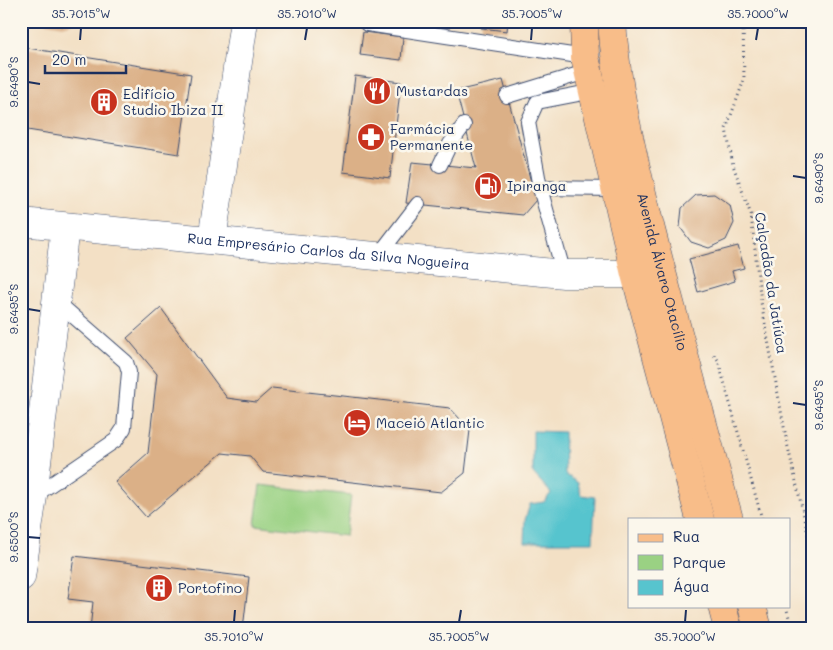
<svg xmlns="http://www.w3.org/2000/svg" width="833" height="650" font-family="Mali,sans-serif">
<rect width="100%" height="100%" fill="#fbf7ec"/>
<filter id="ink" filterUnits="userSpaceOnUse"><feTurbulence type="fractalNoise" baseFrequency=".02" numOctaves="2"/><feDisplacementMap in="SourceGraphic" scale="10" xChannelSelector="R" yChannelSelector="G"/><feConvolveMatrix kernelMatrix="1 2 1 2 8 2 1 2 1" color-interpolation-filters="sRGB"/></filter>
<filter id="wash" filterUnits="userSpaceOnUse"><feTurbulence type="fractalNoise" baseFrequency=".0096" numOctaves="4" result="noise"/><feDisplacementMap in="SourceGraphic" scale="20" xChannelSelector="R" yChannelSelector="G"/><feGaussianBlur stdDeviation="1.12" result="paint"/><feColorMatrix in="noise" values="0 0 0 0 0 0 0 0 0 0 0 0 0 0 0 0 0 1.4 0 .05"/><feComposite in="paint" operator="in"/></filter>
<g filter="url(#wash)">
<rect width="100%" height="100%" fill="#f3e0c5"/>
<path fill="#9ad183" stroke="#5a8070" d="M260 485 351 495 346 536 255 525Z"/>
<path fill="#57c4ce" stroke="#397a96" d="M533 431 564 432 565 474 578 483 581 495 595 497 593 542H524L525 520 530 504 544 502 551 493 533 473Z"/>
<g id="blocks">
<path fill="#dbb087" d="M38 21H76V22L63 26Z
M482 21H508L507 31 481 28Z
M363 32 403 37 401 60 360 55Z
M21 47 191 74 179 154 21 129Z
M355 76 401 82 390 178 343 172Z
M503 80 536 200 523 215 406 203 412 162 476 168 456 91Z
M714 194 730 205 734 223 726 240 709 248 691 242 680 227 682 208 696 195Z
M738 246 744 268 732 271 735 281 698 292 689 259Z
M161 308 227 398 256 402 272 388 450 408 470 430 465 473 441 492 263 472 250 456 222 453 146 517 115 482 148 453 157 374 127 338Z
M74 556 249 577 243 629H90L93 602 68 599Z"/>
</g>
</g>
<g filter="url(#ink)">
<use href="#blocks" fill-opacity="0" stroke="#3b4a6d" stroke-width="1"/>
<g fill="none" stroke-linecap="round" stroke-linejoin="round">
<g stroke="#3b4a6d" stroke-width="16">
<path id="service" d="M364 21 367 24 585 57
M507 96 589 71
M440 165 450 144 464 125
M540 188 616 189
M378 256 418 204
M564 274 540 188 528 122 537 102 594 91
M34 496 116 440 124 428 129 372 126 362 56 301"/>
</g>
<g stroke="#3b4a6d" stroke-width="29">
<path id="minor" d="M212 240 244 21
M21 577 33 496 65 227"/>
</g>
<g stroke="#3b4a6d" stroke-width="29">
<g id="tertiary">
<path id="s1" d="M21 222 564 274H635"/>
</g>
</g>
<g stroke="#3b4a6d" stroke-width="29">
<g id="primary">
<path d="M584 21 585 57 635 274 700 519"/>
<path id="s2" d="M612 21C616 89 633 156 649 222 674 321 702 420 729 519"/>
<path d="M722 606 728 629"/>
<path d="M752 606 758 629"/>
</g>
</g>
<path stroke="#3b4a6d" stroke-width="3" stroke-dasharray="1 4" stroke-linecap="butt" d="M743 21 744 80 726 129 733 165 751 215 761 302 787 443 812 551
M714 355 718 360 762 519
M786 606 792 629"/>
<use href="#service" stroke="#fff" stroke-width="14"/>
<use href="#minor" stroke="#fff" stroke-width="28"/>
<use href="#tertiary" stroke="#fff" stroke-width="28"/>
<use href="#primary" stroke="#f8bd89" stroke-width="28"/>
</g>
</g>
<path fill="none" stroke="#1b2f5e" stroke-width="2" d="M80 40 81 28M305 40 307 28M531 40 532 28M756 40 758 28M28 82 40 84M793 176 806 178M28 309 40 311M793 403 806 405M28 537 40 538M234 622 235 610M459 622 461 610M685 622 686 610"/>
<defs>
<g id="restaurant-disc" transform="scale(1.4375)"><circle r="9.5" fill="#c8321e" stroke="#fbf7ec"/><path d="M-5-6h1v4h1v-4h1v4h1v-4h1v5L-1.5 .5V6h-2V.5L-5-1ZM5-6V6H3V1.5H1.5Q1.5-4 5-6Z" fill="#fff"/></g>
<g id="building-disc" transform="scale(1.4375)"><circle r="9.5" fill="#c8321e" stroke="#fbf7ec"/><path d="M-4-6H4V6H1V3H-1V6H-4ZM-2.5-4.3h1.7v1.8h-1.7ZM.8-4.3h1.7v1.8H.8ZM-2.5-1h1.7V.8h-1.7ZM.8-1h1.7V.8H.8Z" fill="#fff"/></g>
<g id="pharmacy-disc" transform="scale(1.4375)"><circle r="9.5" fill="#c8321e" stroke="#fbf7ec"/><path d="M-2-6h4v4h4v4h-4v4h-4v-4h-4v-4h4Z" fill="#fff"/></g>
<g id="fuel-disc" transform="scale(1.4375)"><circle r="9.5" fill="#c8321e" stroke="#fbf7ec"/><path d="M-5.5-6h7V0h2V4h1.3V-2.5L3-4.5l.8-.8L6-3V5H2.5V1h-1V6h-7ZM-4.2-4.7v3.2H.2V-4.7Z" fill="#fff"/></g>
<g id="hotel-disc" transform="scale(1.4375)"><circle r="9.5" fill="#c8321e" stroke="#fbf7ec"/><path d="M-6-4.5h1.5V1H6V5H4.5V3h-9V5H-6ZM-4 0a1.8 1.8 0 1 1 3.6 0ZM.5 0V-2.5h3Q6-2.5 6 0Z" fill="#fff"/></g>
</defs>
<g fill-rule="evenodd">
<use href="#restaurant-disc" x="377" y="91"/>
<use href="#building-disc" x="104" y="102"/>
<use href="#pharmacy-disc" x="371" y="137"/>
<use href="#fuel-disc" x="488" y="186"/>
<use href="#hotel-disc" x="357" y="423"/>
<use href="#building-disc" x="159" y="588"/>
</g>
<g text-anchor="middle" stroke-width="5" stroke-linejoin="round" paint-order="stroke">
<g font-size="14" fill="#1b2f5e" stroke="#fbf7ec" text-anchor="start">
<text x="396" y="96">Mustardas</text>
<text x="123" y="99">Edifício<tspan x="123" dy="16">Studio Ibiza II</tspan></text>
<text x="390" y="134">Farmácia<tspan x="390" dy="16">Permanente</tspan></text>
<text x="507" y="191">Ipiranga</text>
<text x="376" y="428">Maceió Atlantic</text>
<text x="178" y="593">Portofino</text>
</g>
<g font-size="14" fill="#1b2f5e" stroke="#fbf7ec">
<text dy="5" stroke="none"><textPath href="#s1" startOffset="309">Rua Empresário Carlos da Silva Nogueira</textPath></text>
<text dy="5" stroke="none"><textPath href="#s2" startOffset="256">Avenida Álvaro Otacílio</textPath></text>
<text transform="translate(771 283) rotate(81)" y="5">Calçadão da Jatiúca</text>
</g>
</g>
<rect width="833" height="650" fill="none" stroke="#fbf7ec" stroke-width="55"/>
<rect x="628" y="518" width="162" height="90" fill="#fbf7ec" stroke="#a1a7b3"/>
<rect x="638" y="534" width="25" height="8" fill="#f8bd89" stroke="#a1a7b3"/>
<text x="673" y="542" font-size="15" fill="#1b2f5e">Rua</text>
<rect x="638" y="555" width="25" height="15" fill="#9ad183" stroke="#a1a7b3"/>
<text x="673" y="568" font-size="15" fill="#1b2f5e">Parque</text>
<rect x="638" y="580" width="25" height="15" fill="#57c4ce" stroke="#a1a7b3"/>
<text x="673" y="592" font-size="15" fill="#1b2f5e">Água</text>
<path d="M45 65v8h81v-8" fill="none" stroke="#1b2f5e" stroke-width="2.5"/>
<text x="52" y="65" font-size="15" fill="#1b2f5e" stroke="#fbf7ec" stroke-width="4" paint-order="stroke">20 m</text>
<rect x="28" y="28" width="778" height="594" fill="none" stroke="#1b2f5e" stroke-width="2"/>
<g font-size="12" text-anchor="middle" fill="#1b2f5e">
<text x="81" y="18">35.7015°W</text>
<text x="307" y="18">35.7010°W</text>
<text x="532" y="18">35.7005°W</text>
<text x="758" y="18">35.7000°W</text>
<text transform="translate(14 82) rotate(-90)" y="4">9.6490°S</text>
<text transform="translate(819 178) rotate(-90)" y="4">9.6490°S</text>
<text transform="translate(14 309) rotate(-90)" y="4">9.6495°S</text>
<text transform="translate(819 405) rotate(-90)" y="4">9.6495°S</text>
<text transform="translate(14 537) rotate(-90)" y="4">9.6500°S</text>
<text x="234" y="641">35.7010°W</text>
<text x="459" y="641">35.7005°W</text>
<text x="685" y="641">35.7000°W</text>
</g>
</svg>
